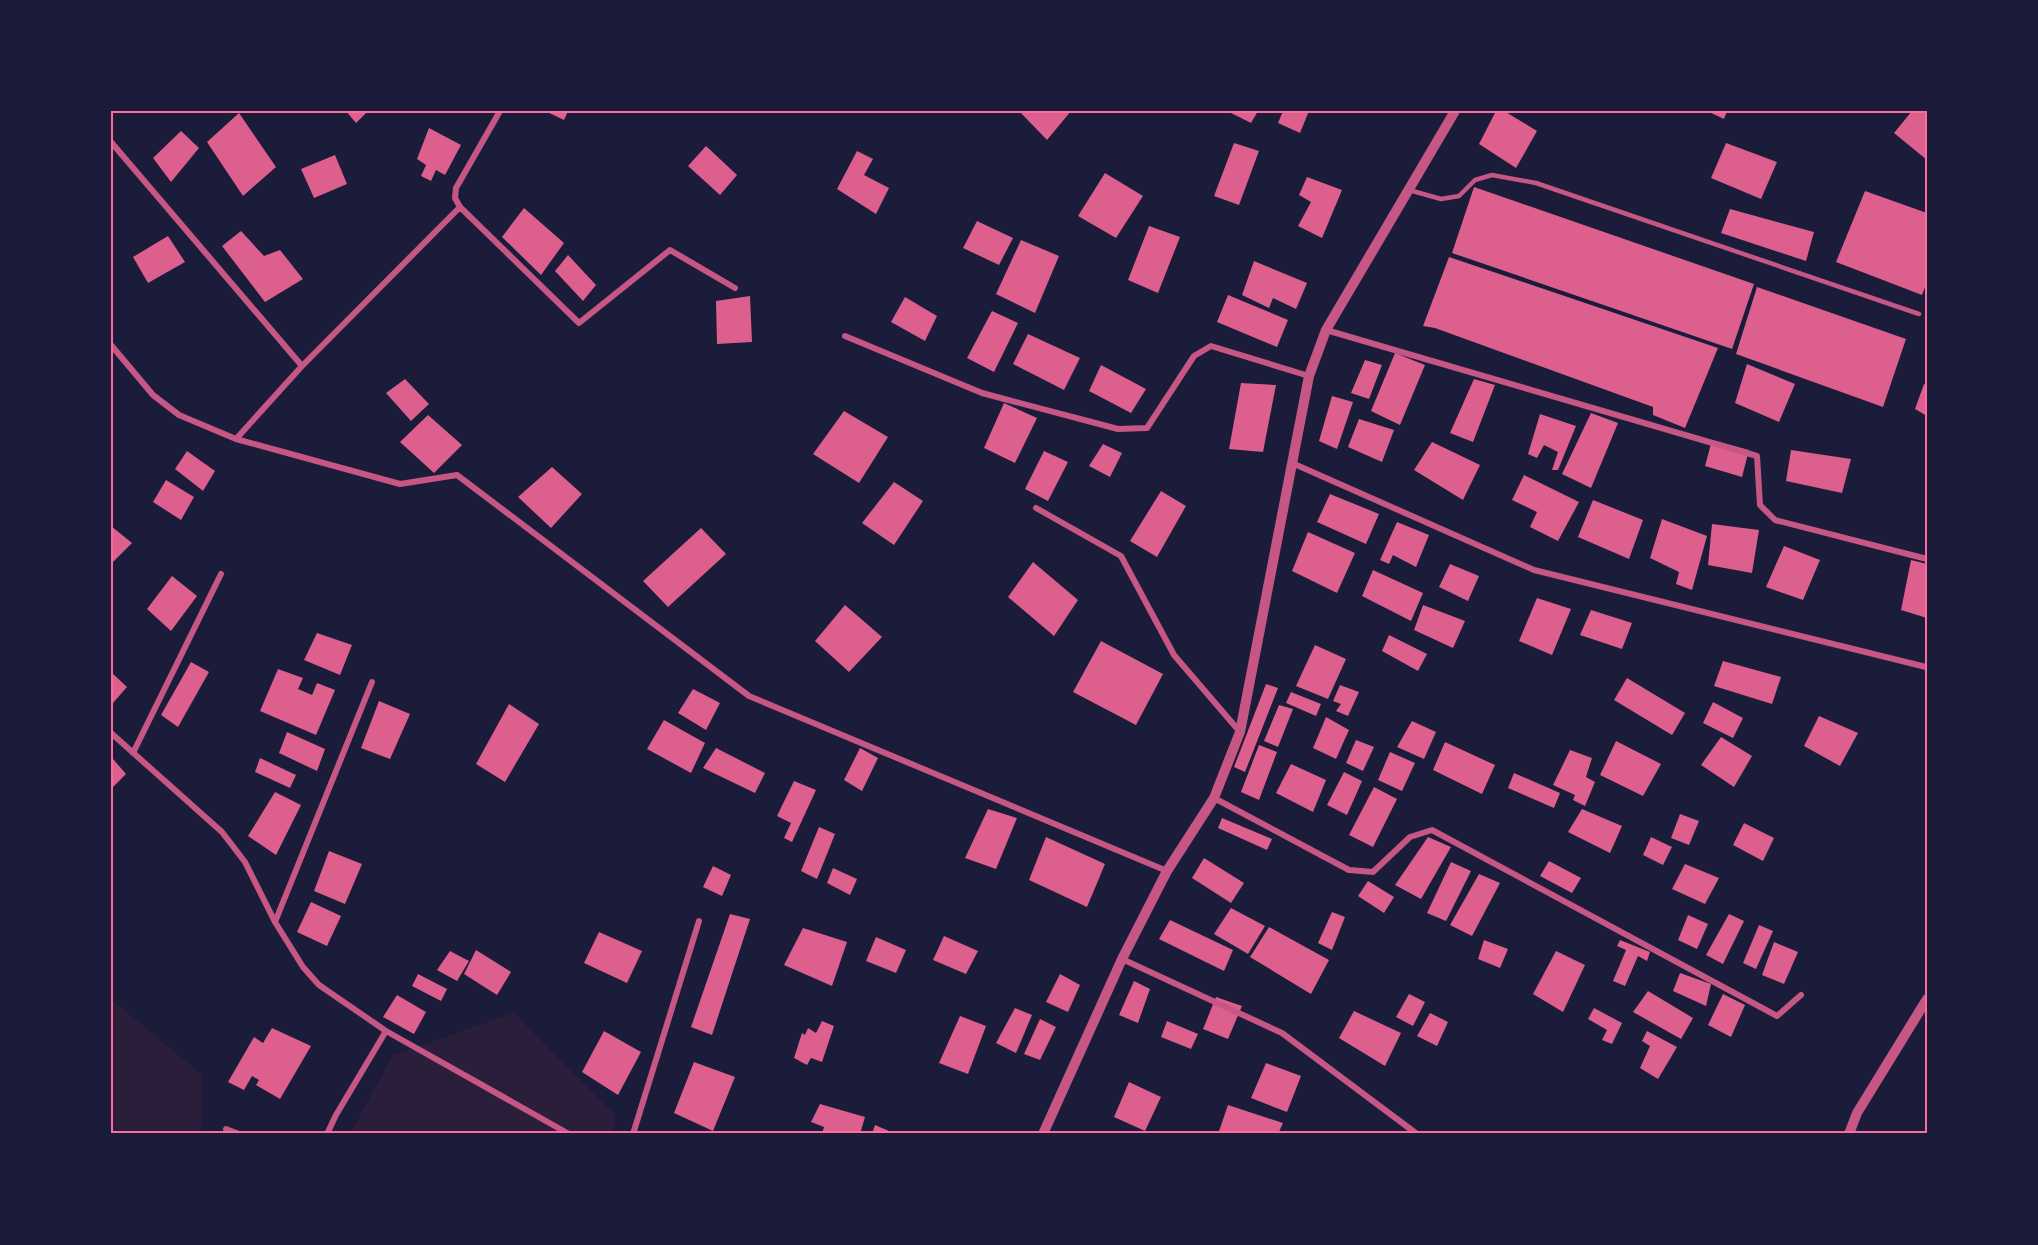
<svg xmlns="http://www.w3.org/2000/svg" width="2038" height="1245" font-family="'Crimson Pro',serif">
<rect width="100%" height="100%" fill="#1b1b3a"/>
<path fill="#2a1e3b" d="M111 999 202 1075 201 1134H111Z
M514 1013 616 1116 613 1134H350L393 1055Z"/>
<path fill="#dd5f8e" d="M346 111H368L356 123Z
M545 111H568L564 120Z
M1019 111H1071L1047 140Z
M1227 111H1258L1251 123Z
M1283 111H1309L1300 133 1278 123Z
M1496 111H1504L1537 131 1516 168 1479 144Z
M1707 111H1727L1724 119Z
M1912 111H1927V160L1894 133Z
M239 113 276 167 243 196 207 142Z
M429 128 461 145 445 175 436 170 431 181 421 176 426 165 417 159Z
M181 131 199 148 171 182 153 158Z
M1234 143 1259 151 1239 205 1214 196Z
M1726 143 1777 162 1761 199 1711 178Z
M706 146 737 175 720 195 688 166Z
M857 151 873 159 864 175 889 188 876 214 837 189Z
M335 155 347 184 314 198 301 169Z
M1105 173 1143 196 1116 238 1078 216Z
M1307 177 1342 190 1322 238 1298 226 1311 202 1299 195Z
M1474 187 1754 284 1732 349 1452 253Z
M1865 191 1927 213V282L1922 295 1836 262Z
M524 208 564 243 541 275 502 237Z
M1730 209 1814 232 1806 261 1721 233Z
M977 221 1013 238 999 265 963 248Z
M1149 226 1180 237 1158 293 1128 280Z
M241 231 264 256 280 250 303 279 265 302 222 246Z
M168 236 185 262 148 283 133 257Z
M1021 240 1059 256 1035 313 996 294Z
M568 255 596 285 583 301 555 271Z
M1449 257 1718 348 1685 428 1653 415V407L1435 328 1423 326Z
M1254 261 1307 283 1296 309 1273 298 1269 308 1242 295Z
M1757 287 1906 339 1883 407 1736 354Z
M1228 295 1288 320 1277 347 1217 322Z
M750 296 752 342 717 344 716 301Z
M905 297 937 316 925 341 891 322Z
M992 311 1018 323 994 372 967 358Z
M1028 334 1080 358 1064 390 1013 364Z
M1395 353 1425 365 1400 425 1371 411Z
M1365 360 1382 365 1369 399 1351 393Z
M1747 364 1795 384 1779 422 1735 403Z
M1101 365 1146 389 1131 413 1089 391Z
M405 379 429 404 411 421 386 393Z
M1474 379 1495 385 1473 442 1450 433Z
M1241 383 1276 385 1263 452 1229 449Z
M1924 384 1927 386V416L1915 409Z
M1332 396 1353 402 1337 449 1319 441Z
M1004 403 1037 418 1015 463 984 448Z
M844 411 888 437 859 483 813 454Z
M1591 413 1618 423 1591 488 1562 474Z
M1540 414 1576 426 1558 470H1552L1558 452 1544 445 1537 458 1528 454Z
M428 415 462 445 434 473 400 442Z
M1359 419 1394 430 1382 462 1348 447Z
M1712 440 1749 450 1742 477 1705 466Z
M1432 442 1480 465 1463 500 1414 470Z
M1103 444 1122 453 1110 477 1089 466Z
M1791 450 1851 459 1842 493 1786 481Z
M187 451 215 471 203 491 175 469Z
M1044 451 1068 462 1048 501 1025 489Z
M552 467 582 494 551 528 518 497Z
M1524 475 1579 502 1558 541 1530 527 1537 512 1512 500Z
M166 480 194 497 181 520 153 502Z
M894 482 923 501 894 545 862 523Z
M1161 491 1186 506 1157 557 1130 541Z
M1330 494 1379 514 1366 544 1317 522Z
M1593 500 1643 520 1629 559 1578 537Z
M1662 519 1707 536 1692 590 1676 584 1679 572 1650 558Z
M1397 522 1429 535 1416 567 1393 555 1389 564 1380 560Z
M1712 524 1759 530 1752 573 1708 565Z
M111 526 132 543 111 564Z
M701 528 726 554 668 607 643 581Z
M1308 532 1355 553 1337 593 1292 571Z
M1784 546 1820 560 1803 600 1766 587Z
M1911 560 1927 564V618L1901 610Z
M1033 562 1078 600 1054 636 1008 597Z
M1450 564 1479 576 1468 601 1439 587Z
M1373 570 1423 593 1411 621 1362 596Z
M172 576 197 596 171 631 147 609Z
M1537 598 1571 609 1552 655 1519 641Z
M845 605 882 637 849 672 815 641Z
M1423 605 1465 621 1453 648 1414 630Z
M1591 610 1632 623 1622 649 1580 635Z
M317 633 352 645 340 675 304 660Z
M1389 635 1427 654 1418 671 1382 651Z
M1101 641 1163 674 1136 725 1073 692Z
M1315 645 1346 659 1328 699 1296 686Z
M1723 661 1781 677 1772 704 1714 686Z
M191 662 209 672 178 727 161 715Z
M278 669 303 678 298 689 312 695 317 683 335 690 316 735 260 711Z
M111 672 127 687 113 703 111 701Z
M1627 678 1685 713 1672 735 1614 700Z
M1266 684 1278 688 1245 772 1234 767Z
M1340 685 1359 692 1348 716 1336 711 1341 704 1333 701Z
M693 689 720 703 706 730 678 713Z
M1291 692 1321 704 1316 716 1286 703Z
M379 701 410 714 390 759 361 748Z
M1713 702 1743 718 1733 738 1703 723Z
M509 704 539 724 505 782 476 764Z
M1279 705 1293 709 1278 747 1264 741Z
M1819 716 1858 733 1840 766 1804 746Z
M1326 717 1349 730 1336 759 1313 748Z
M664 720 705 743 691 773 647 749Z
M1412 721 1436 732 1424 759 1397 747Z
M287 732 325 749 317 771 279 753Z
M1721 737 1752 756 1734 787 1701 765Z
M1356 740 1374 747 1363 771 1346 763Z
M1616 741 1661 764 1643 796 1600 775Z
M1445 742 1495 765 1482 794 1433 770Z
M1259 745 1277 752 1259 800 1241 792Z
M716 748 765 773 755 793 703 768Z
M860 748 878 758 862 791 844 780Z
M1570 750 1592 758 1586 777 1595 782 1585 806 1573 800 1575 795 1553 785Z
M1390 752 1415 763 1402 791 1378 780Z
M260 758 296 775 290 788 255 772Z
M113 759 126 774 111 789V761Z
M1291 764 1326 780 1313 812 1276 793Z
M1344 772 1362 781 1347 815 1327 805Z
M1514 773 1560 793 1554 808 1508 788Z
M794 781 816 790 792 842 784 838 791 823 777 816Z
M1374 787 1397 799 1373 847 1349 835Z
M275 792 301 805 276 855 248 836Z
M988 809 1017 818 996 869 965 858Z
M1582 809 1622 826 1610 853 1568 832Z
M1680 814 1699 821 1689 845 1671 838Z
M1222 818 1272 839 1267 850 1218 828Z
M1744 823 1774 838 1763 861 1733 845Z
M819 827 835 834 817 879 801 871Z
M1046 837 1105 864 1087 907 1029 880Z
M1428 837 1451 847 1421 899 1395 885Z
M1651 837 1672 847 1663 865 1643 855Z
M329 851 362 864 345 904 314 891Z
M1204 858 1244 883 1231 903 1192 878Z
M1549 861 1581 878 1572 893 1540 876Z
M1451 862 1471 871 1446 921 1427 913Z
M1685 864 1719 878 1705 904 1672 889Z
M713 866 731 875 722 896 703 887Z
M833 868 857 879 850 895 827 883Z
M1479 874 1500 883 1472 936 1450 925Z
M1368 881 1394 897 1384 913 1358 896Z
M311 902 341 916 327 946 297 932Z
M1231 908 1265 926 1248 954 1214 934Z
M1332 912 1345 917 1332 950 1318 943Z
M730 914 750 919 712 1035 691 1027Z
M1729 914 1744 921 1723 964 1706 955Z
M1688 915 1708 924 1697 949 1678 940Z
M1170 920 1233 950 1224 971 1159 939Z
M1759 925 1773 931 1756 969 1743 963Z
M1269 927 1329 960 1311 994 1250 957Z
M803 928 847 942 832 986 784 965Z
M599 932 642 951 627 983 584 963Z
M944 936 978 951 966 974 933 960Z
M876 937 906 950 896 973 866 961Z
M1484 940 1508 949 1500 968 1478 959Z
M1620 940 1650 952 1647 961 1638 956 1625 986 1613 981 1626 950 1617 946Z
M1774 942 1798 952 1784 984 1762 975Z
M476 950 511 972 497 995 464 974Z
M450 951 469 961 457 981 437 970Z
M1556 951 1585 965 1563 1012 1533 994Z
M1680 973 1711 984 1706 1006 1673 991Z
M418 974 447 989 441 1001 412 986Z
M1060 974 1080 985 1068 1012 1046 1002Z
M1134 981 1150 989 1138 1023 1119 1015Z
M1648 991 1693 1018 1681 1039 1633 1012Z
M1409 994 1425 1002 1413 1026 1396 1017Z
M1723 994 1745 1005 1731 1037 1708 1025Z
M397 995 426 1012 414 1034 383 1017Z
M1216 997 1242 1006 1228 1039 1203 1029Z
M1015 1008 1032 1015 1016 1053 996 1043Z
M1594 1008 1622 1023 1612 1044 1602 1040 1607 1030 1588 1019Z
M1354 1011 1401 1033 1385 1066 1339 1038Z
M1430 1013 1448 1022 1437 1046 1417 1036Z
M960 1016 986 1026 968 1074 939 1063Z
M1040 1019 1056 1027 1040 1060 1024 1054Z
M822 1021 834 1026 822 1062 811 1058 807 1065 794 1058 802 1033 805 1035 808 1028 816 1033Z
M1167 1021 1198 1034 1191 1049 1161 1037Z
M272 1028 311 1046 280 1099 256 1085 259 1080 252 1076 244 1090 228 1082 254 1037 263 1043Z
M604 1031 641 1052 618 1095 582 1072Z
M1647 1031 1677 1047 1658 1079 1640 1068 1650 1046 1642 1041Z
M694 1062 735 1077 713 1131 674 1113Z
M1266 1063 1301 1076 1287 1112 1251 1098Z
M1129 1082 1161 1097 1145 1131 1114 1117Z
M820 1104 865 1117 860 1134H822L824 1127 811 1122Z
M1228 1105 1283 1123 1278 1134H1218Z
M875 1125 896 1134H872Z"/>
<g fill="none" stroke-linecap="round" stroke-linejoin="round">
<path stroke="#c65784" stroke-width="4.5" d="M1409 190 1441 199 1459 196 1475 180 1492 175 1536 183 1919 314"/>
<path stroke="#c65784" stroke-width="6" d="M500 111 456 188 455 198 460 207 579 323 670 250 735 288
M111 142 302 366
M1326 330 1757 456 1760 505 1775 520 1927 559
M845 336 982 393 1118 429 1147 428 1194 356 1211 346 1309 376
M111 345 153 395 179 415 236 439 400 484 457 475 749 696 1167 871
M236 439 302 366 460 207
M1292 463 1534 570 1926 667
M1036 508 1121 556 1174 655 1240 732
M111 733 222 832 245 862 275 922 303 967 319 985 386 1031 569 1134
M133 753 221 574
M1214 798 1349 870 1373 872 1410 837 1432 830 1777 1016 1801 995
M275 922 372 682
M1122 959 1282 1033 1417 1134
M226 1129 239 1134
M327 1134 336 1115 386 1031
M633 1134 699 921"/>
<path stroke="#c65784" stroke-width="10" d="M1043 1134 1122 959 1167 871 1214 798 1240 732 1309 376 1326 330 1455 111
M1849 1134 1857 1113 1927 999"/>
</g>
<rect width="2038" height="1245" fill="none" stroke="#1b1b3a" stroke-width="225"/>
<rect x="112" y="112" width="1814" height="1020" fill="none" stroke="#ff6b9d" stroke-width="2"/>
</svg>
